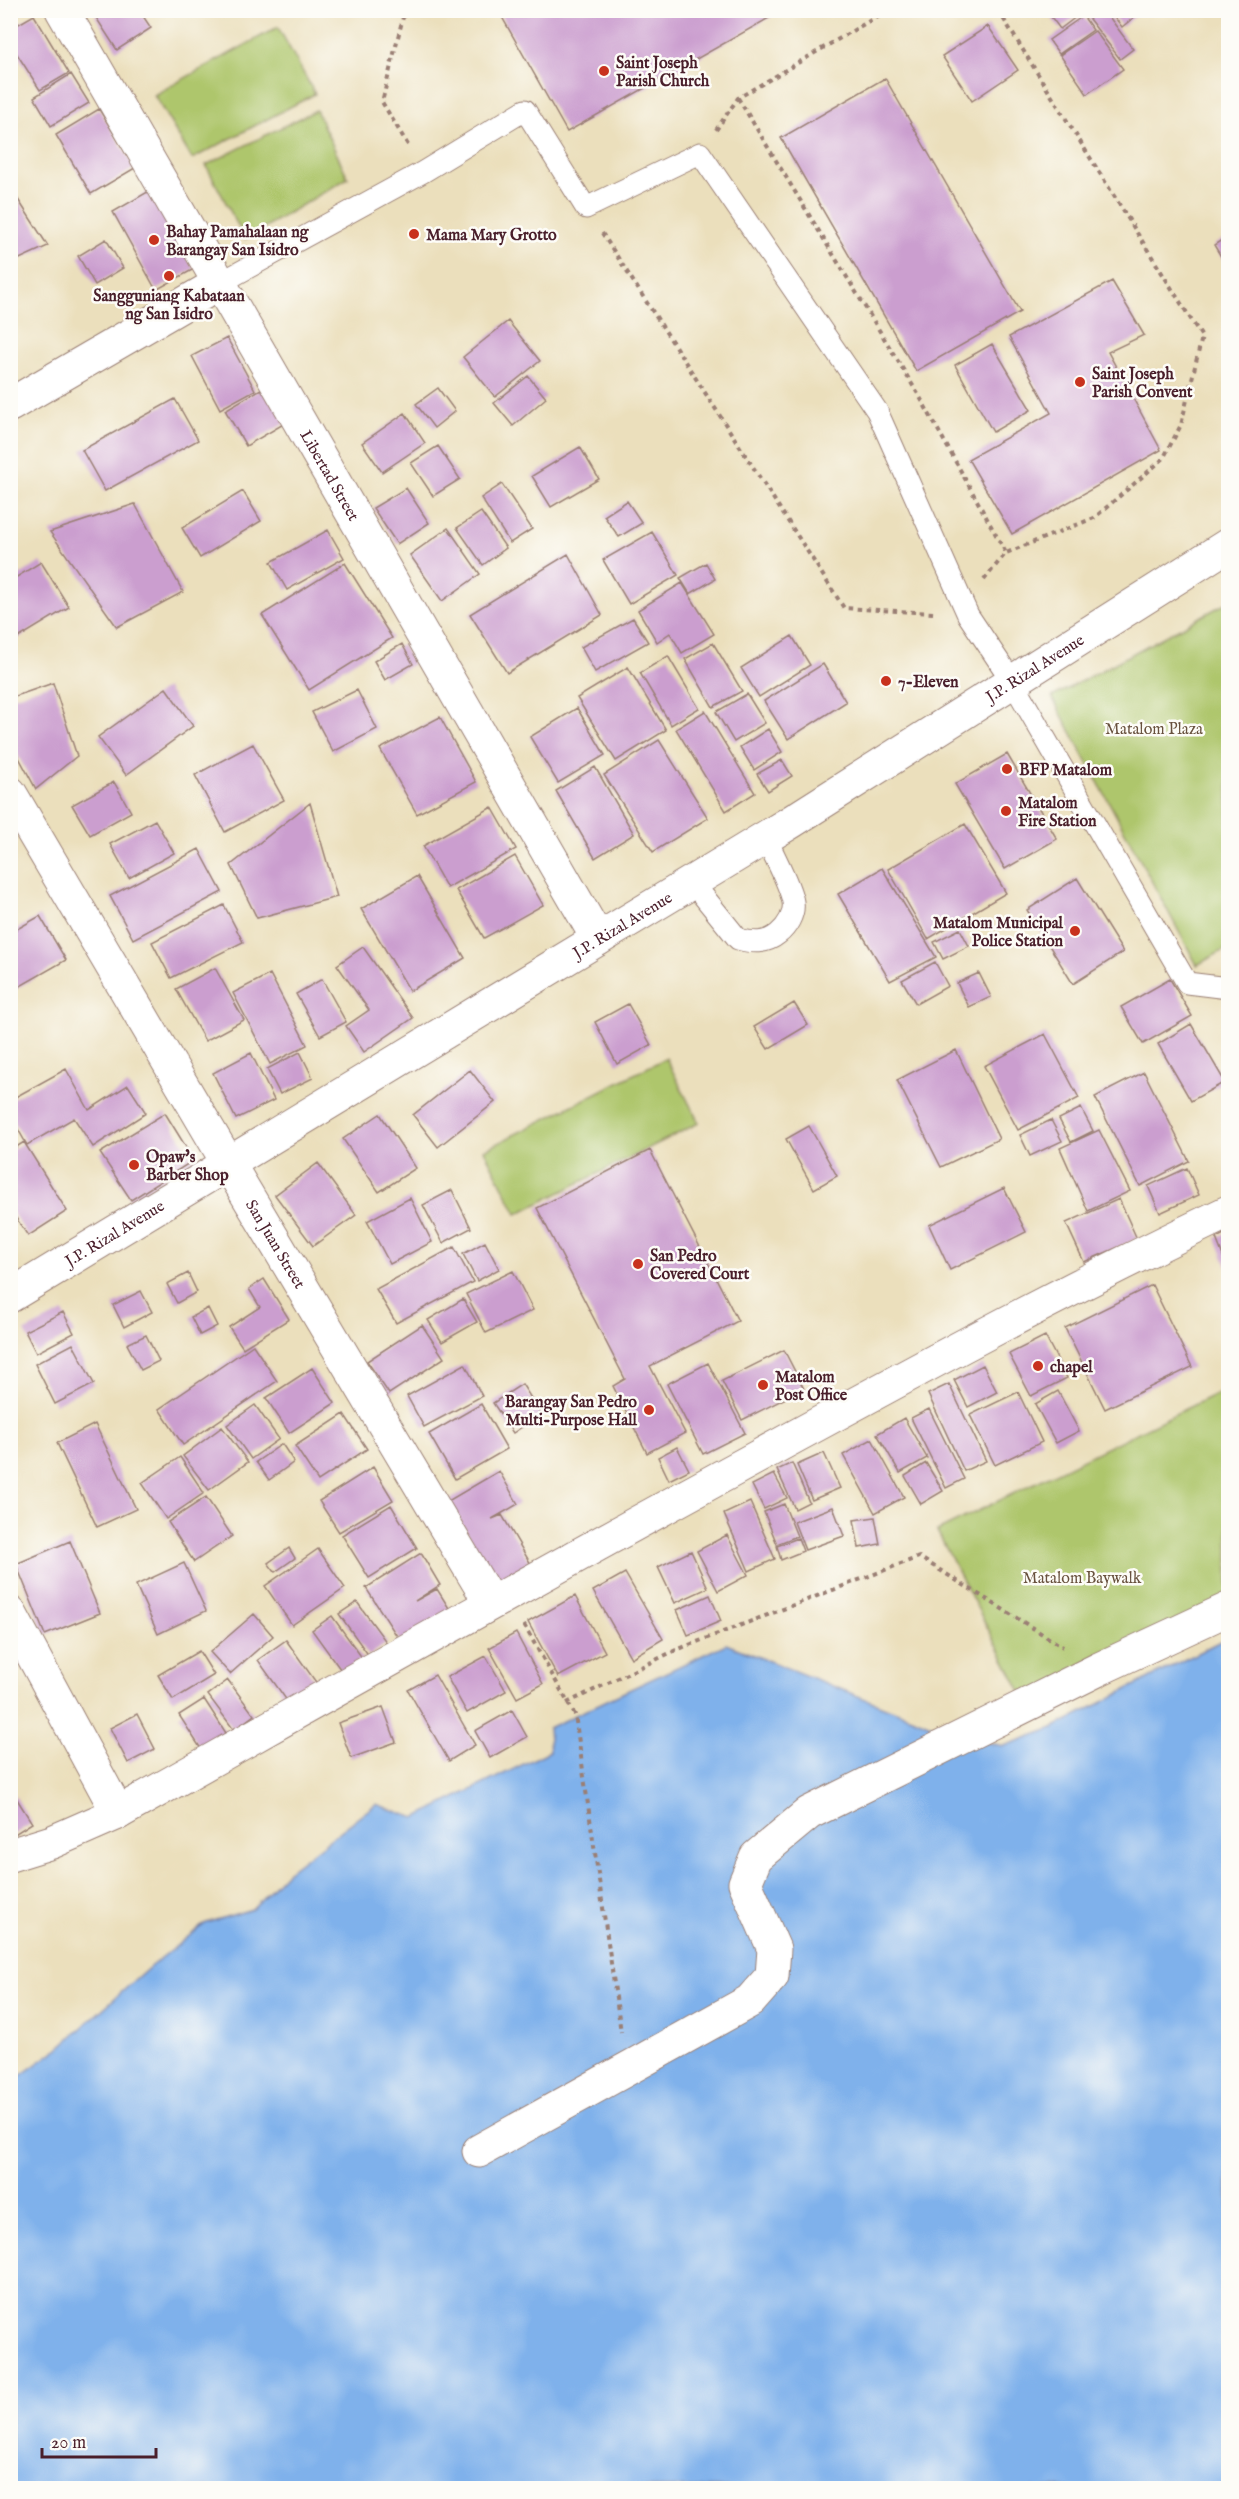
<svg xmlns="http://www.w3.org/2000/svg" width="1239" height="2499" font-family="'IM FELL English',serif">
<rect width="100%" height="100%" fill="#fdfcf7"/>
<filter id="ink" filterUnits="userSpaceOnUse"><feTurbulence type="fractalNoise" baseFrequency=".0167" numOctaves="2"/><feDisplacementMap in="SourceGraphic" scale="12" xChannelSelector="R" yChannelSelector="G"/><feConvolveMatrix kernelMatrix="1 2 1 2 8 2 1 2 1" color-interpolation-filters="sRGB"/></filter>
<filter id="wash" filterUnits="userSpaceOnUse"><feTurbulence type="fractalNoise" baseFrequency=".008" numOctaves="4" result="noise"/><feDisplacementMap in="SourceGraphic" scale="24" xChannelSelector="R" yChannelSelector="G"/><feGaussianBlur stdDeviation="1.35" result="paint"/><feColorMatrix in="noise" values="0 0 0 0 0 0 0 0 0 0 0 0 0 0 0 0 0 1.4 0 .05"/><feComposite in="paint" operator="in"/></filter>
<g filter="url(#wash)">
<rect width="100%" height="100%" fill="#ebdfbc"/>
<path fill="#aec66c" stroke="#7c724c" stroke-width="1.5" d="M278 27 315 94 192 159 154 95Z
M316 110 348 178 245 239 206 165Z
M1228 602V948L1197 965 1052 697Z
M666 1058 699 1123 517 1214 484 1150Z
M1228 1388V1621L1035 1718 937 1531Z"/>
<path fill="#7fb1eb" stroke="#64688b" stroke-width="1.5" d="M1228 1637V2488H11L10 2083 59 2048 151 1966 206 1923 252 1909 287 1872 376 1804 415 1818 550 1751 548 1728 726 1644 962 1737 1004 1746 1051 1729Z"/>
<g id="blocks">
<path fill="#cb9ecf" d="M103 10H139L151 28 117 50 95 16Z
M498 10H783L567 132Z
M1046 10H1085L1060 29Z
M1092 10H1104L1133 49 1120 59 1086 15Z
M1109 10H1143L1122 27Z
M34 15 69 73 40 90 10 43V29Z
M1083 16 1093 30 1059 54 1049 40Z
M988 26 1018 70 972 101 942 56Z
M1095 31 1123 69 1087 94 1060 55Z
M71 74 89 103 51 126 34 97Z
M885 78 1020 312 916 371 781 138Z
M99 109 135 168 91 194 56 135Z
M10 187 48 246 15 261 10 254Z
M151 190 194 269 156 290 113 212Z
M1228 236V268L1214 245Z
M106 239 123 268 95 285 78 256Z
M1112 281 1144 335 1108 352 1161 450 1012 534 968 459 1051 413 1009 337Z
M508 321 540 361 495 397 463 357Z
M227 338 255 390 220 409 192 356Z
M992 344 1031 410 993 432 955 365Z
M528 376 546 398 513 426 494 403Z
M266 386 287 422 246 446 225 410Z
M438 388 455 411 434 428 416 404Z
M175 399 198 440 105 491 82 450Z
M405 413 425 443 382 472 362 443Z
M438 446 460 479 433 496 411 463Z
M580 447 599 479 551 507 532 476Z
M502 484 532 529 510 543 481 498Z
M406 488 429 523 397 544 373 508Z
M243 491 261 521 200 558 182 528Z
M627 501 642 523 619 537 604 516Z
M135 504 183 592 117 627 50 532Z
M481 512 506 548 483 565 457 528Z
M448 528 480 574 442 601 410 555Z
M328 530 344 558 287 590 271 562Z
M652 532 678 575 629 604 603 560Z
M568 554 602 615 507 673 470 614Z
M41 562 69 607 10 643V581Z
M345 563 392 638 309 690 262 615Z
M706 563 715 579 690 594 680 578Z
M682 583 714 634 682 653 670 633 657 642 638 610Z
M633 618 648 642 595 672 581 647Z
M792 636 810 665 759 697 741 668Z
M713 643 742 691 713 707 685 659Z
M402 644 413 664 385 680 374 661Z
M668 656 699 708 671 725 640 673Z
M823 664 846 702 788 739 764 701Z
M628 667 666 730 616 761 577 698Z
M53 683 77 756 36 789 10 741V698Z
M166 688 193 726 126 775 98 737Z
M357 690 377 729 333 752 312 712Z
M747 694 765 723 734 742 716 712Z
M577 708 605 755 558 783 530 737Z
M705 711 755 793 726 811 676 729Z
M440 717 476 782 417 814 380 749Z
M768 729 782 752 754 770 740 747Z
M659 740 708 818 653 852 604 775Z
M253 744 284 800 225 832 195 775Z
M1007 754 1057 839 1005 869 955 784Z
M782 760 792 776 768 791 757 774Z
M595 767 634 834 595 858 556 791Z
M114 782 131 812 90 835 72 805Z
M310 803 337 897 257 918 231 865Z
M492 807 516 849 447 888 423 846Z
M155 820 174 853 129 878 110 844Z
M965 824 1006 893 928 939 888 869Z
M199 849 222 892 133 939 110 896Z
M515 856 543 905 484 938 456 890Z
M882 868 936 957 890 981 838 894Z
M417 876 465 958 410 991 361 909Z
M1077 878 1123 952 1073 984 1027 910Z
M224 905 243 942 171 978 152 942Z
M40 916 66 960 10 992V933Z
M960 929 969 946 943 959 934 942Z
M363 947 413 1018 364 1052 346 1026 369 1010 337 965Z
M935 962 948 986 916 1004 902 980Z
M215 968 244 1020 205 1041 176 989Z
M979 973 991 997 969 1007 957 983Z
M270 974 307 1045 270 1064 233 993Z
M322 979 346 1022 320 1036 296 994Z
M1170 979 1192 1016 1143 1044 1121 1007Z
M794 1003 808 1025 768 1049 754 1027Z
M628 1004 651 1045 617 1064 595 1022Z
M1191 1024 1225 1082 1191 1101 1158 1044Z
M1045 1034 1079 1098 1018 1130 984 1066Z
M956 1050 999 1139 941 1167 897 1080Z
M300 1052 313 1078 280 1094 267 1069Z
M251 1053 274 1100 236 1119 213 1073Z
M66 1069 89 1110 128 1085 146 1113 93 1147 74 1118 27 1145 10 1115V1100Z
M470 1070 495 1102 438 1147 413 1115Z
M1144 1072 1189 1161 1140 1186 1095 1097Z
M1081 1108 1093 1131 1071 1142 1059 1119Z
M165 1113 194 1160 131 1200 100 1153Z
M380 1114 416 1168 379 1192 343 1139Z
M1051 1120 1062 1141 1030 1156 1020 1135Z
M809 1126 837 1176 814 1189 786 1139Z
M1099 1130 1130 1191 1088 1211 1060 1148Z
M24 1142 67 1211 28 1236 10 1209V1151Z
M650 1150 738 1321 650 1366 685 1433 647 1453 613 1386 625 1379 537 1208Z
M318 1163 356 1215 313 1246 275 1195Z
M1187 1168 1199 1195 1160 1213 1148 1186Z
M1004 1188 1026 1232 950 1270 929 1225Z
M452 1190 471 1228 443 1243 423 1205Z
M410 1198 432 1242 390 1264 367 1221Z
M1119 1199 1137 1239 1084 1262 1066 1223Z
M1228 1232V1269L1216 1238Z
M485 1242 499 1269 477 1281 463 1254Z
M454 1247 473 1282 396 1323 376 1289Z
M513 1271 533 1310 486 1333 466 1294Z
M188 1273 197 1292 177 1303 167 1284Z
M264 1279 289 1319 243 1348 229 1327 260 1307 249 1289Z
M1152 1285 1192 1367 1105 1409 1065 1328Z
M141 1291 152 1312 124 1327 113 1305Z
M463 1299 477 1322 442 1342 428 1320Z
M208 1308 217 1326 200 1335 191 1317Z
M63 1312 74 1333 36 1353 25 1331Z
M422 1325 444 1358 389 1394 367 1361Z
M146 1335 159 1361 141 1370 127 1344Z
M1045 1336 1067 1378 1031 1396 1009 1354Z
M73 1344 94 1384 55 1404 35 1364Z
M253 1345 277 1381 183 1445 159 1409Z
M784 1350 804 1389 742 1420 722 1381Z
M708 1363 745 1433 703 1454 667 1384Z
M465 1364 482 1396 424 1427 407 1396Z
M983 1365 997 1392 968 1407 954 1380Z
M312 1368 335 1403 289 1433 266 1398Z
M522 1384 541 1414 513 1433 493 1403Z
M949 1384 986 1461 964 1471 928 1394Z
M1058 1391 1079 1431 1056 1443 1035 1404Z
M1018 1392 1042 1442 995 1465 970 1415Z
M481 1404 507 1449 455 1479 429 1434Z
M255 1405 279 1439 251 1459 227 1425Z
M929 1409 964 1479 946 1488 911 1418Z
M344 1414 367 1449 318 1481 295 1446Z
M904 1418 927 1458 900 1473 877 1434Z
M95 1424 136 1509 97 1527 57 1443Z
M222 1427 248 1462 209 1490 183 1456Z
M872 1439 904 1497 875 1513 843 1455Z
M282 1444 294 1462 269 1480 256 1462Z
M677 1447 689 1470 669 1480 658 1457Z
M824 1453 840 1488 812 1500 797 1465Z
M180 1457 204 1493 166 1519 142 1483Z
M792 1463 809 1502 795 1509 777 1470Z
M926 1463 943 1491 921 1504 905 1476Z
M373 1467 393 1500 339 1532 319 1501Z
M499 1471 518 1504 492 1519 502 1515 532 1566 498 1585 448 1501Z
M774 1474 787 1498 764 1509 752 1485Z
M206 1497 232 1536 194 1562 168 1522Z
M750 1502 775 1559 749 1571 724 1514Z
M784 1504 797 1536 777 1544 764 1512Z
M391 1505 417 1548 369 1578 342 1535Z
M833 1507 844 1536 805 1550 794 1522Z
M875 1517 880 1544 859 1548 854 1520Z
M727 1535 748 1575 718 1591 697 1551Z
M798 1538 803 1551 781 1560 777 1546Z
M70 1541 100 1613 45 1635 16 1564Z
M289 1548 295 1558 275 1572 268 1563Z
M318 1549 345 1588 292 1625 265 1586Z
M691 1551 708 1588 675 1603 658 1567Z
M421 1553 440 1585 415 1601 437 1589 452 1613 402 1644 366 1588Z
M184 1563 206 1611 158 1634 136 1585Z
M625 1573 663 1639 631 1658 593 1591Z
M710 1595 721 1621 688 1635 677 1610Z
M575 1596 605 1652 558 1677 528 1622Z
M357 1602 387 1643 369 1656 339 1614Z
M254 1614 273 1636 230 1674 210 1652Z
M332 1616 363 1659 343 1673 312 1630Z
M516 1633 543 1684 517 1698 489 1648Z
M286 1640 318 1685 290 1705 258 1660Z
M199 1651 214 1675 173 1700 158 1675Z
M486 1656 506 1691 467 1713 447 1677Z
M435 1675 475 1745 449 1761 408 1690Z
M228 1680 254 1715 234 1730 208 1695Z
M204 1699 226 1733 201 1749 179 1715Z
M383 1707 396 1742 351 1758 338 1723Z
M512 1710 527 1737 490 1758 475 1731Z
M137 1714 155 1749 128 1763 110 1728Z
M15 1796 32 1823 10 1837V1799Z"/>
</g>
</g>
<g filter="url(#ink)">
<use href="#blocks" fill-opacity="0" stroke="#9a7f74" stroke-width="1.5"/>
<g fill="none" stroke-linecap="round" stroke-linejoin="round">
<g stroke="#9a7f74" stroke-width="23">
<path id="lane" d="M220 283 423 172 525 110 586 208 700 153 877 411 968 615 1012 681 1187 983 1228 988
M692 882 738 939C753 943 766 944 778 934 787 927 795 914 793 902 790 884 773 855 766 837"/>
</g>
<g stroke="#9a7f74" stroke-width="35">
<g id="street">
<path id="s1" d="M62 10 598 939"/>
<path d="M10 405 220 283"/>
<path id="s2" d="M228 1163 490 1602"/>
<path d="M10 1613 118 1813"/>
<path d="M10 1855 52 1842 118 1813C332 1692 546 1572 761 1455 915 1371 1070 1287 1228 1212"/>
<path d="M479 2151 750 2001 772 1976 774 1949 745 1883 756 1857 809 1813 1099 1669 1228 1609"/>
</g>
</g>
<g stroke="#9a7f74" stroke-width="35">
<path id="secondary" d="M10 793 228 1163"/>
</g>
<g stroke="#9a7f74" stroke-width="35">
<g id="primary">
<path id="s3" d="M10 1296 791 822 1228 545"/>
</g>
</g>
<path stroke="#9a7f74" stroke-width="4" stroke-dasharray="4.5 4.5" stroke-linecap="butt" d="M738 98 921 399 1006 553
M716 130 738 98 888 10
M408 145 382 102 404 13 408 10
M602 233 844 608 934 613
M984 580 1006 553 1094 518 1163 459 1181 425 1202 337 998 10
M524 1625 575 1715 621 2032
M567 1703 676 1650 919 1557 1063 1647"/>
<use href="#lane" stroke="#fff" stroke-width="21"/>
<use href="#street" stroke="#fff" stroke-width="33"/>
<use href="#secondary" stroke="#fff" stroke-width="33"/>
<use href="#primary" stroke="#fff" stroke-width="33"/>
</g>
</g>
<g fill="#c8321e" stroke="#fdfcf7" stroke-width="2">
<circle cx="604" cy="71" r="6"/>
<circle cx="414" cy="234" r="6"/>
<circle cx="154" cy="240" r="6"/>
<circle cx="169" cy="276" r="6"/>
<circle cx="1080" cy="382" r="6"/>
<circle cx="886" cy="681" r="6"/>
<circle cx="1007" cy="769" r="6"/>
<circle cx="1006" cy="811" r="6"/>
<circle cx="1075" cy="931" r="6"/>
<circle cx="134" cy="1165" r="6"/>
<circle cx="638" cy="1264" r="6"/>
<circle cx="1038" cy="1366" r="6"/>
<circle cx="763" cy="1385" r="6"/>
<circle cx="649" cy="1410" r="6"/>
</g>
<g text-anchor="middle" stroke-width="5" stroke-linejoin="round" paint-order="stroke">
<g font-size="16" font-weight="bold" fill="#4a1f2b" stroke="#fdfcf7" text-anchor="start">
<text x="616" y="68">Saint Joseph<tspan x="616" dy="18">Parish Church</tspan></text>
<text x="166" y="237">Bahay Pamahalaan ng<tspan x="166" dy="18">Barangay San Isidro</tspan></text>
<text x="426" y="240">Mama Mary Grotto</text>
<text x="169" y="301" text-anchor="middle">Sangguniang Kabataan<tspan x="169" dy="18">ng San Isidro</tspan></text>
<text x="1092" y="379">Saint Joseph<tspan x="1092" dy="18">Parish Convent</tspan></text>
<text x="898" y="687">7-Eleven</text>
<text x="1019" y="775">BFP Matalom</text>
<text x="1018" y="808">Matalom<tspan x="1018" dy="18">Fire Station</tspan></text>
<text x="1063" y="928" text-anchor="end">Matalom Municipal<tspan x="1063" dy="18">Police Station</tspan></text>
<text x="146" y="1162">Opaw's<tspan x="146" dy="18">Barber Shop</tspan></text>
<text x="650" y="1261">San Pedro<tspan x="650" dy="18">Covered Court</tspan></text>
<text x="1050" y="1372">chapel</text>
<text x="775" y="1382">Matalom<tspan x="775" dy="18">Post Office</tspan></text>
<text x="637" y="1407" text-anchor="end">Barangay San Pedro<tspan x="637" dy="18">Multi-Purpose Hall</tspan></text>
</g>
<g font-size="16" fill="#4a1f2b" stroke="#fdfcf7">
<text dy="6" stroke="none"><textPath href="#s1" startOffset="537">Libertad Street</textPath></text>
<text dy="6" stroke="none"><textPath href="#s3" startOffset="1202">J.P. Rizal Avenue</textPath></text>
<text dy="6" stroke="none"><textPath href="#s3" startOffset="716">J.P. Rizal Avenue</textPath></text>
<text dy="6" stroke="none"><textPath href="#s3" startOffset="122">J.P. Rizal Avenue</textPath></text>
<text dy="6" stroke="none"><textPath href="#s2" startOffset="94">San Juan Street</textPath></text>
</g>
<g font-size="16" fill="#68513e" stroke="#fdfcf7">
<text x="1154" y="734">Matalom Plaza</text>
<text x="1082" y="1583">Matalom Baywalk</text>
</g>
</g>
<rect width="1239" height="2499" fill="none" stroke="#fdfcf7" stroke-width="36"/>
<path d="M42 2448v9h114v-9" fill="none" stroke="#4a1f2b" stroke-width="3"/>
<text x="51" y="2448" font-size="18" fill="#4a1f2b" stroke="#fdfcf7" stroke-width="4.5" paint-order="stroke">20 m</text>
</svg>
